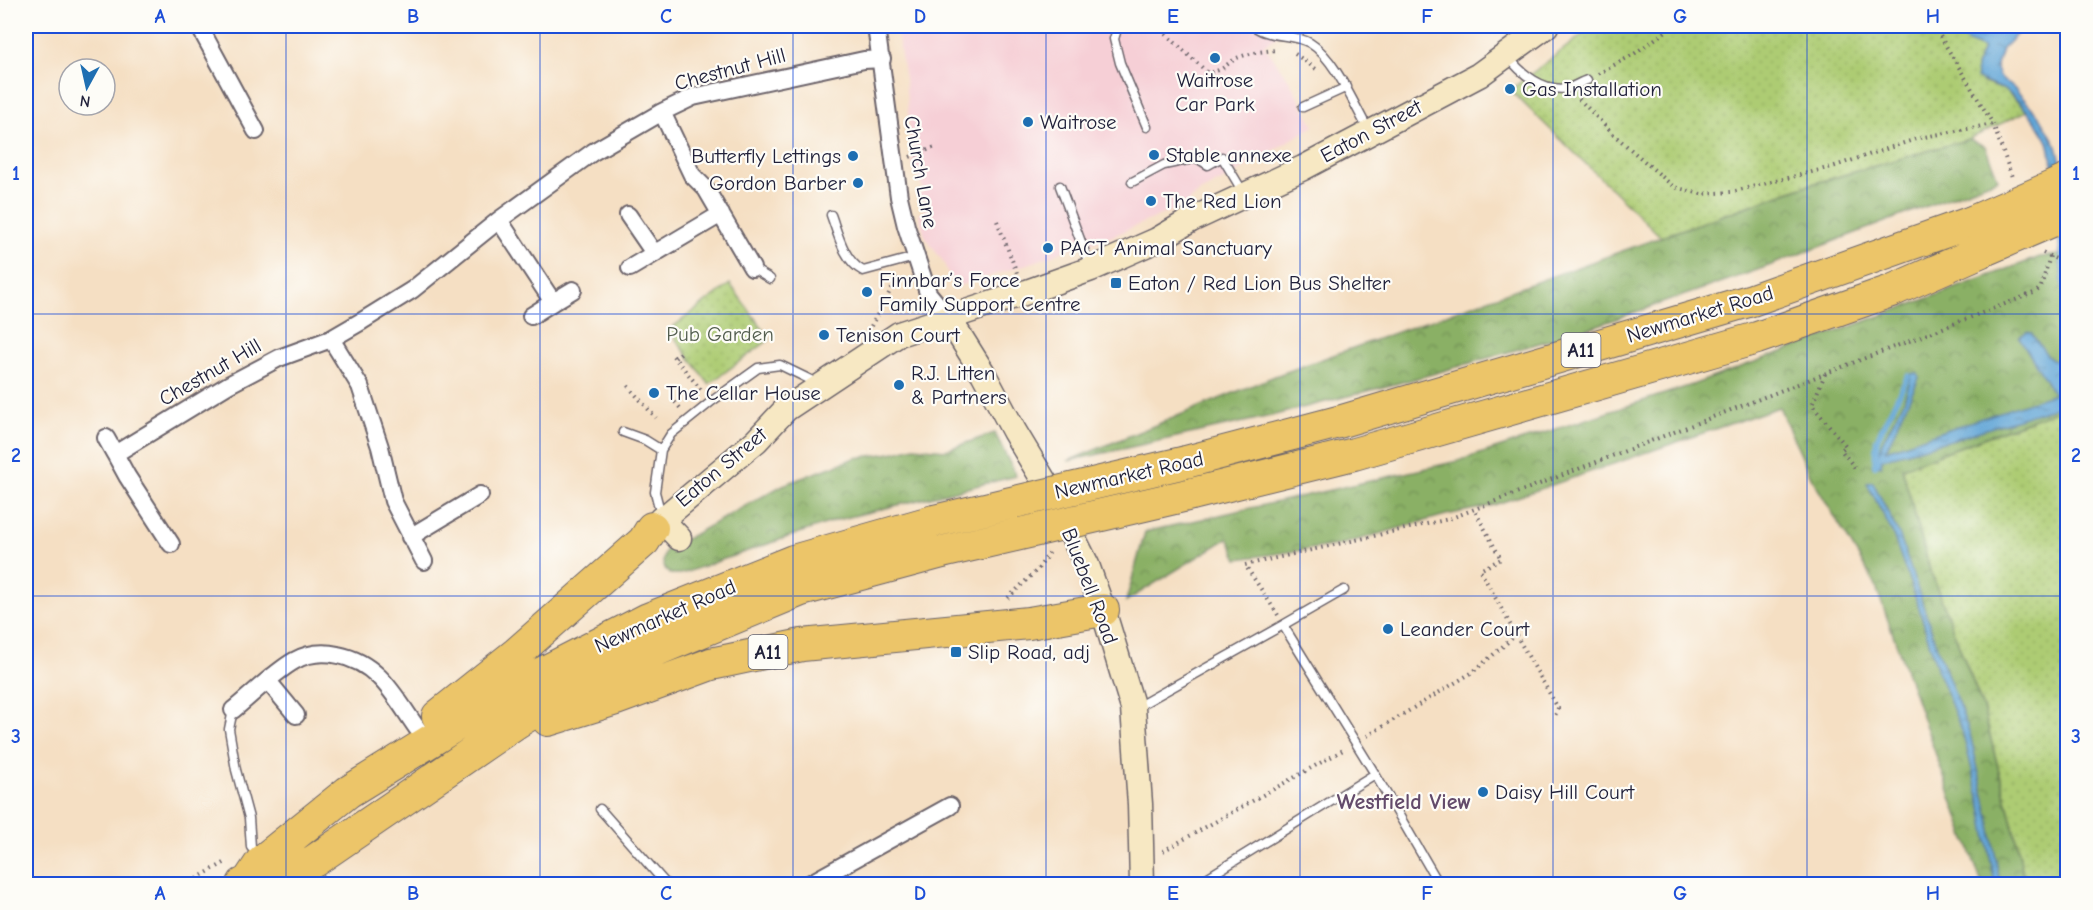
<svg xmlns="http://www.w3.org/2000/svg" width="2093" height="910" font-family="'Comic Neue',sans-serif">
<defs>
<pattern id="green-dots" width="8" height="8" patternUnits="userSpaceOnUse" patternTransform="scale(1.5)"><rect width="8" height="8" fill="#adcc73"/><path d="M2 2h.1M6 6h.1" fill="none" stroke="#95af64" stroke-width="1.8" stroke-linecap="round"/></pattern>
<pattern id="forest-crowns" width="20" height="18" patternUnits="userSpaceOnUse" patternTransform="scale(1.5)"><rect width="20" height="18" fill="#8ab065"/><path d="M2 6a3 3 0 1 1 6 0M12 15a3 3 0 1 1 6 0" fill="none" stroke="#708f54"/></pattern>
<pattern id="water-ripples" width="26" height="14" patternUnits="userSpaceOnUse" patternTransform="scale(1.5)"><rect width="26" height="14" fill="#62a6d7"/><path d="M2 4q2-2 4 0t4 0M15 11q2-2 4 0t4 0" fill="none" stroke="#5087b0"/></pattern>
</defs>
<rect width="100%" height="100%" fill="#fdfcf7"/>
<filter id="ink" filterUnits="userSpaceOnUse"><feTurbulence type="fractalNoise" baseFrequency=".0167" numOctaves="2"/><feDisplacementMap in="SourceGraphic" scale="12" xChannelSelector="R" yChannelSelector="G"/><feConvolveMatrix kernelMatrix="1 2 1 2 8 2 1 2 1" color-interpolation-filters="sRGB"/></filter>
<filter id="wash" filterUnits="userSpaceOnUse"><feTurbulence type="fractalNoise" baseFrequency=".008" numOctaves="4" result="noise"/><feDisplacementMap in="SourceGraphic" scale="24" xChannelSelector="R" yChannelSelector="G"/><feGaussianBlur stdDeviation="1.35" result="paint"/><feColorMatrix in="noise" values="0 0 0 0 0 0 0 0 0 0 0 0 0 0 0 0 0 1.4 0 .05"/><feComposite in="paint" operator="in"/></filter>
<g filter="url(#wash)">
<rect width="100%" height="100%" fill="#f5dfc3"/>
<path fill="#f6cfd6" d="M913 26H1290L1264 45 1289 80 1314 126 1231 176 1198 193 1186 204 1106 239 1065 250 1037 261 953 288 944 263 925 237 919 214 925 211 918 194 924 191 913 167 905 79 897 32Z"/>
<path fill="url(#green-dots)" stroke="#687757" stroke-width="1.5" d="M1594 26H1951V29L1968 42 1983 48 1976 67 1983 83 2005 90 2027 111 1969 139 1805 186 1661 237 1510 90Z
M730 284 770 339 709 384 669 330Z
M2067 407V884H2025L2017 843 1983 708 1930 570 1902 468Z"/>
<path fill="url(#forest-crowns)" stroke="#566950" stroke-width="1.5" d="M1969 139 1985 146 1998 179 1766 267 1581 331 1422 377 1271 416 1068 461 1275 376 1661 237 1805 186Z
M2067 254V407L1902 468 1930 570 1983 708 2017 843 2025 884H1982L1875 584 1811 477 1779 407 1491 506 1446 515 1339 545 1238 559 1228 538 1126 601 1145 532 1458 461 1692 385 2040 257Z
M995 433 1016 476 837 520 681 574H670C661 566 662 560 666 550L783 485 855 458 891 453 914 447 946 450Z"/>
<path fill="url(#water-ripples)" stroke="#426489" stroke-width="1.5" d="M1951 26H2025L2002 49 1996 68 1999 76 2016 90 2041 118 2057 146 2062 166 2067 230V344L2053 170C2051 161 2051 150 2048 142 2041 127 2020 100 2006 91 1997 85 1986 85 1977 78L1976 67 1983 48 1968 42 1950 29Z
M2027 332 2031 333 2047 355 2067 371V419L2061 408 2056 407 1961 437 1882 459 1881 466 1875 465 1882 442 1904 401 1912 373 1918 374 1919 378 1886 450 2054 394 2019 337Z
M1873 482 1900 537 1937 647 1970 734 1989 818 2000 884H1995L1980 801 1963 734 1938 672 1920 611 1892 532 1867 483Z"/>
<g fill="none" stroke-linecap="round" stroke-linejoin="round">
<path stroke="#62a6d7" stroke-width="6" d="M1875 465 1877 439 1908 376"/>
</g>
</g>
<g filter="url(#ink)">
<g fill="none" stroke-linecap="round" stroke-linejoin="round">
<g stroke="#6c646b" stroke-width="11">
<path id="lane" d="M1118 26 1114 39 1120 63 1147 127
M1253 26C1257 28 1261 31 1266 32 1280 37 1296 35 1310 43 1335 58 1355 107 1369 131
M1507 55C1520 73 1544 93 1569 88 1575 86 1581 82 1587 80
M1303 107 1347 87
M1132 182 1164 165 1197 158 1208 165 1222 157 1243 192
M1060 186 1090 266
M831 215C838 234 844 261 863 271L915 257
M752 268 770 279
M623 432 645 440 661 450
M661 515 655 492 661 450 671 434 712 401 758 368 780 365 819 384
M1344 590 1283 625 1375 774 1439 884
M1135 708 1283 625
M233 710 229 729 236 770 249 818 251 847 258 856
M600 809 666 884
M1197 884 1375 774"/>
</g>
<g stroke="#6c646b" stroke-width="20">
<path id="street" d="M199 26 256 131
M876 26 899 197 906 226 928 293 948 317
M662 112 692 175 706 189 752 268
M628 215 654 253
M499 220 553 302 531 316
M630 268 721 214
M553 302 573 290
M331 339 360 386 380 447 393 501 424 561
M106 438 115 454
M410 537 480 495
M171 544 127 476 115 454 228 385 279 358 331 339 362 321 412 290 499 220 593 152 662 112 693 97 864 60 882 59
M268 681 296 715
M233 710C250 696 276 671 294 661 308 653 324 652 338 655 380 663 396 699 419 731
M809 884 950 806"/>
</g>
<g stroke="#6c646b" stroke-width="27">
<path id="secondary" d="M948 317 983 373 1014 431 1050 491 1087 565 1103 610 1133 708 1140 804 1142 884
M661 519 679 538
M652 528 756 441 786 409 899 334 1027 292 1091 269 1157 240 1191 220 1303 168 1479 75 1546 26"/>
</g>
<g stroke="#6c646b" stroke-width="34">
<path id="highway" d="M1186 462 1342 421 1752 300 1972 222
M1192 494 1354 454 1757 338 1891 291 1984 250
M438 716 517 653 644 541 652 528
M548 720 616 699 711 664 802 645 1029 623 1103 610
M248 882 262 861 348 792 527 681 648 619 793 561 934 521
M243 884 278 878 314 861 517 722 548 703 642 656 801 590 942 552"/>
</g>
<path stroke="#6c646b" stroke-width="4" stroke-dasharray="1.5 4.5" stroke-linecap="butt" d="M1157 26 1207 72C1223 72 1224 65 1237 58 1249 53 1264 51 1276 50
M1934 26 1993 124 2012 177
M1295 54 1316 69
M1598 74 1634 54 1673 26
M1579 99 1613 134 1674 187 1701 194 1731 192 1832 167 1919 138 1993 124
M910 157 935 147
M997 221 1017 273
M2043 253 2056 259 2068 260
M871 326 899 275
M673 356 703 392
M675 358 684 350
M1825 374 1812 405 1846 446 1841 450 1855 468
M628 386 656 418
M675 402 681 409
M1008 598 1038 569 1049 553
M1278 615 1245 565 1449 519 2036 292 2041 287 2050 256
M1516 635 1558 708 1555 716
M1367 736 1473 672 1516 635 1480 570 1501 559 1474 509
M1163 851 1345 749
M186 884 228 861"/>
<use href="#lane" stroke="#fff" stroke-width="8"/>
<use href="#street" stroke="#fff" stroke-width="16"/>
<use href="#secondary" stroke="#f7e8c3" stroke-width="24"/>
<use href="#highway" stroke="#ecc569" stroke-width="32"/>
<g stroke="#6c646b" stroke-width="34" stroke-linecap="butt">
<path id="highway-bridge" d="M1972 222 2068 180
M1984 250 2068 214
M934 521 1186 462
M942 552 1192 494"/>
</g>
<use href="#highway-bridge" stroke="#ecc569" stroke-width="32"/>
</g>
</g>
<path fill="none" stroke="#1d4ed8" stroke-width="1.5" stroke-opacity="0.55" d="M286 26V884M540 26V884M793 26V884M1046 26V884M1300 26V884M1553 26V884M1807 26V884M26 314H2068M26 596H2068"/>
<g fill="#1f6fb2" stroke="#fdfcf7" stroke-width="2">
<circle cx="1215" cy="58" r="6"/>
<circle cx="1510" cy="89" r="6"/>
<circle cx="1028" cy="122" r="6"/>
<circle cx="1154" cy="155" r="6"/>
<circle cx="853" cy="156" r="6"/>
<circle cx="858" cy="183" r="6"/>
<circle cx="1151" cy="201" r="6"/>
<circle cx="1048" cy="248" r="6"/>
<rect x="1110" y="277" width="12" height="12" rx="3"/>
<circle cx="867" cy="292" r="6"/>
<circle cx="824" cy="335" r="6"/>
<circle cx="899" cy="385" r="6"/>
<circle cx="654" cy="393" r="6"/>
<circle cx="1388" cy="629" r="6"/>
<rect x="950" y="646" width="12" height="12" rx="3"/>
<circle cx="1483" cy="792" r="6"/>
</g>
<g text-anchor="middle" stroke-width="4.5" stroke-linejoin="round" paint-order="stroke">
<g fill="#fdfcf7" stroke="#646373" stroke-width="1.5">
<rect x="1561.5" y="333" width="39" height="34" rx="4.5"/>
<rect x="748.5" y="635" width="39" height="34" rx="4.5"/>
</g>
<g font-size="20" font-weight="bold" fill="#22223b">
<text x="1581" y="357">A11</text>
<text x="768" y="659">A11</text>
</g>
<g font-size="21" fill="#22223b" stroke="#fdfcf7">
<text transform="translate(730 69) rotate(-15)" y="7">Chestnut Hill</text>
<text transform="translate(1371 131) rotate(-28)" y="7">Eaton Street</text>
<text transform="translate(921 172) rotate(80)" y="7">Church Lane</text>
<text transform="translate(1700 314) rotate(-17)" y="7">Newmarket Road</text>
<text transform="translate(210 372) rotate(-30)" y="7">Chestnut Hill</text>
<text transform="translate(721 467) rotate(-40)" y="7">Eaton Street</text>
<text transform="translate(1129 475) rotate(-13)" y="7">Newmarket Road</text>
<text transform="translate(1090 586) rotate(69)" y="7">Bluebell Road</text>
<text transform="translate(665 616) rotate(-24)" y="7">Newmarket Road</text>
</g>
<g font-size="21" fill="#22223b" stroke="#fdfcf7" text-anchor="start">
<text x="1215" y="87" text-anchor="middle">Waitrose<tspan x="1215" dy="24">Car Park</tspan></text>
<text x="1522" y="96">Gas Installation</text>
<text x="1040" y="129">Waitrose</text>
<text x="1166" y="162">Stable annexe</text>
<text x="841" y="163" text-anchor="end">Butterfly Lettings</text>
<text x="846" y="190" text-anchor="end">Gordon Barber</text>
<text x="1163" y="208">The Red Lion</text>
<text x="1060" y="255">PACT Animal Sanctuary</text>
<text x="879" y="287">Finnbar’s Force<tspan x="879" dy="24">Family Support Centre</tspan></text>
<text x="1128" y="290">Eaton / Red Lion Bus Shelter</text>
<text x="836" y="342">Tenison Court</text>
<text x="911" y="380">R.J. Litten<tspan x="911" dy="24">&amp; Partners</tspan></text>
<text x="666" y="400">The Cellar House</text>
<text x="1400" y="636">Leander Court</text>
<text x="968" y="659">Slip Road, adj</text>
<text x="1495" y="799">Daisy Hill Court</text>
</g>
<g font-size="21" fill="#535e4f" stroke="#fdfcf7">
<text x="720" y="341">Pub Garden</text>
</g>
<g font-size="22" font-weight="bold" fill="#634b6b" stroke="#fdfcf7">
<text x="1404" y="809">Westfield View</text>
</g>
</g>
<rect width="2093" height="910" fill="none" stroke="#fdfcf7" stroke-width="66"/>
<g transform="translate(87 87) rotate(188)"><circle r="28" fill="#fdfcf7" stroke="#a5a5ac" stroke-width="1.5"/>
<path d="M0-4.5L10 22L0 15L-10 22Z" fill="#1f6fb2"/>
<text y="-9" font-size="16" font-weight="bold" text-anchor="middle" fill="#22223b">N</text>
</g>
<rect x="33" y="33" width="2027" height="844" fill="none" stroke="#1d4ed8" stroke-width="2"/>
<g font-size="20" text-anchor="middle" font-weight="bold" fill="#1d4ed8">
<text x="160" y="23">A</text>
<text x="413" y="23">B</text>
<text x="666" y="23">C</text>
<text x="920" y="23">D</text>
<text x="1173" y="23">E</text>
<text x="1427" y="23">F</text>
<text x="1680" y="23">G</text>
<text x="1933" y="23">H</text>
<text x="16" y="180">1</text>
<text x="2076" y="180">1</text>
<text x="16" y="462">2</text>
<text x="2076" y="462">2</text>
<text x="16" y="743">3</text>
<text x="2076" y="743">3</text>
<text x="160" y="900">A</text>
<text x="413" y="900">B</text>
<text x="666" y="900">C</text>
<text x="920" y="900">D</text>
<text x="1173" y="900">E</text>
<text x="1427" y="900">F</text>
<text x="1680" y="900">G</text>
<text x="1933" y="900">H</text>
</g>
</svg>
